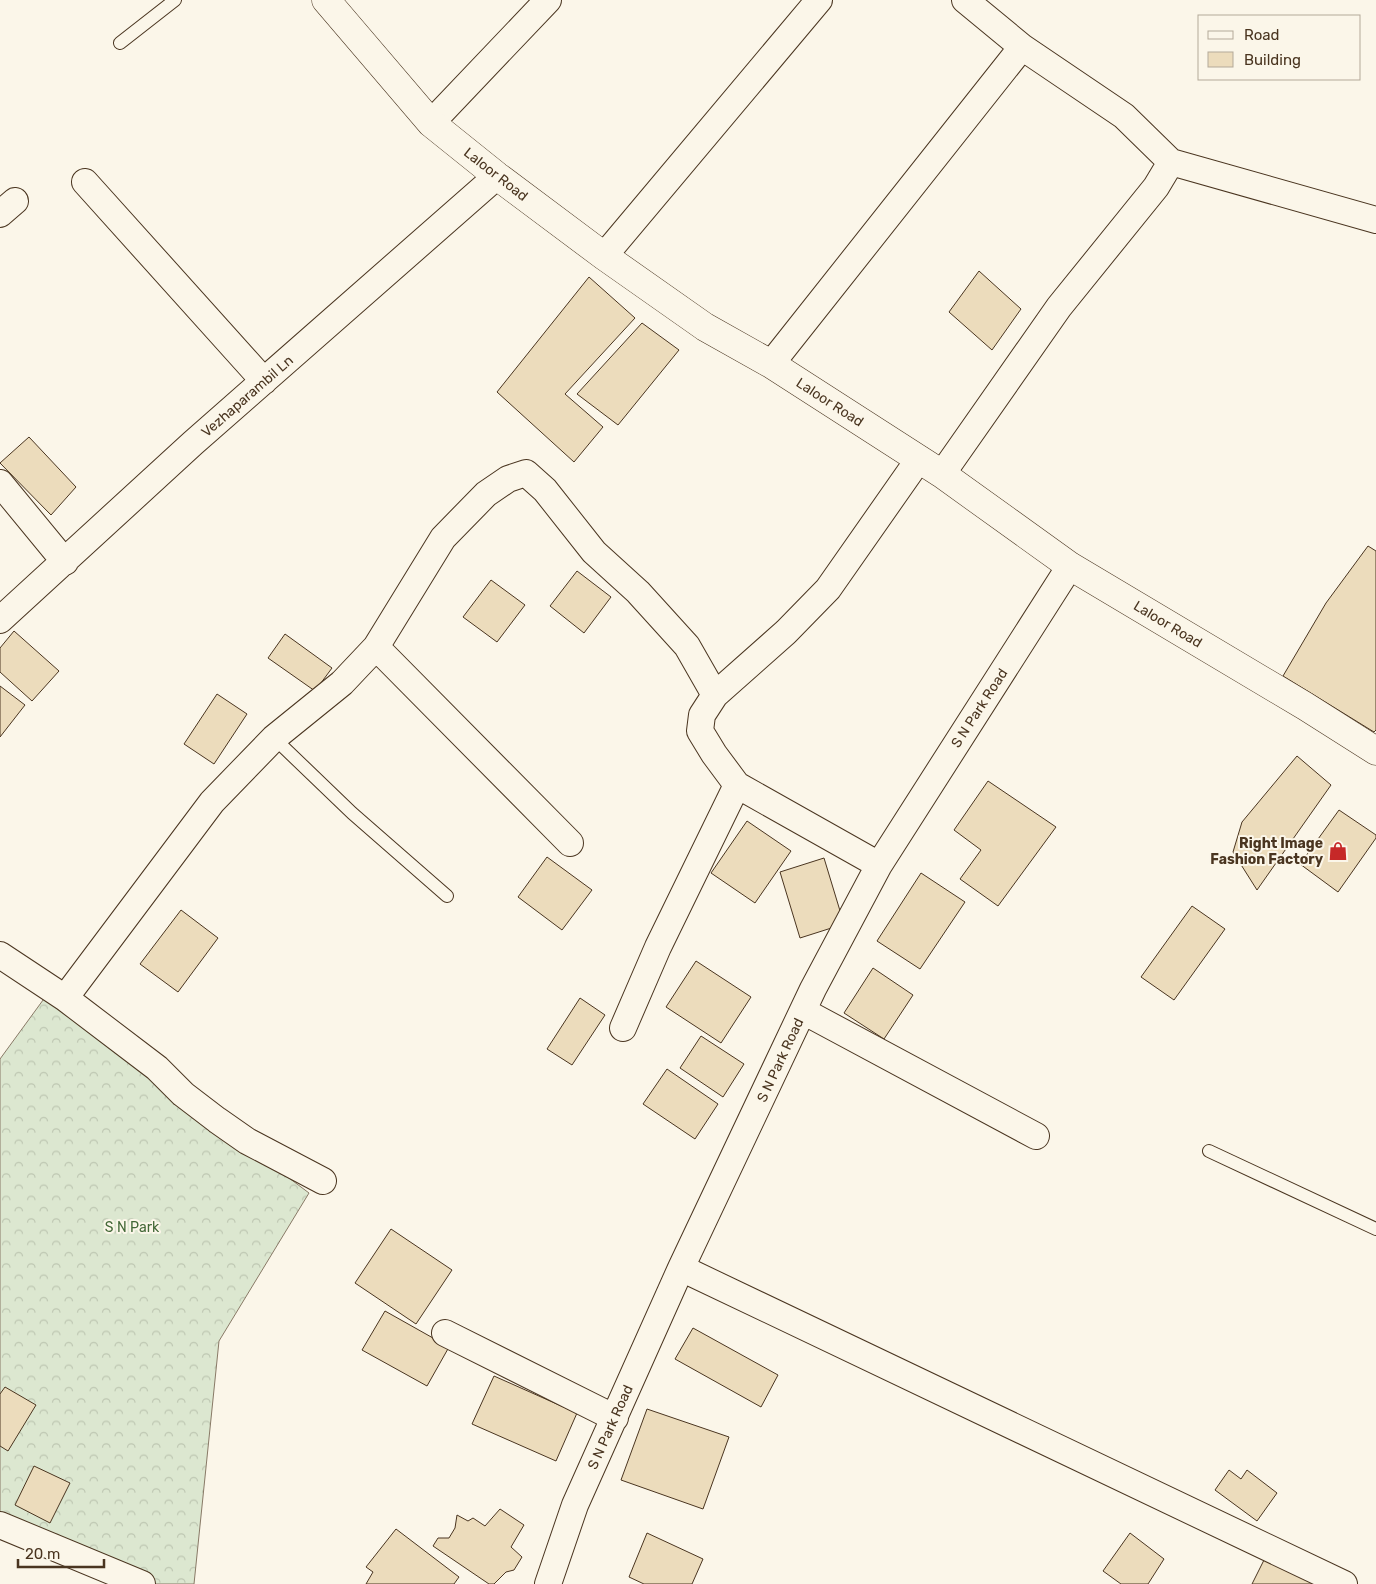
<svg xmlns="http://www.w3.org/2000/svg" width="1376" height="1584" font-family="Rubik,sans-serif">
<defs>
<pattern id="forest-crowns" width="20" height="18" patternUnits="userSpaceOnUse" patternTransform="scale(1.25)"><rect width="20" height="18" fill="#dce7d0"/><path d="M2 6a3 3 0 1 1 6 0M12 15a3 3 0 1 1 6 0" fill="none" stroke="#bec7b2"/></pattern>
</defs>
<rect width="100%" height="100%" fill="#fbf6e9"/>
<path fill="url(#forest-crowns)" stroke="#887966" d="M46 996 309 1193 219 1341 194 1584H144L0 1522V1059Z"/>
<path fill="#ecdcbc" stroke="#4a3520" d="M979 271 1021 309 992 350 949 312Z
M589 277 635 318 565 394 603 427 574 462 497 392Z
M642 323 679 350 618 425 577 394Z
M29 437 76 487 51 515 0 463Z
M1368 546 1376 551V730L1374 732 1283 676 1326 603Z
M577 571 611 597 584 633 550 606Z
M491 580 525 605 497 642 463 617Z
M14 631 59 671 32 701 0 672V648Z
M285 634 332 668 315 691 268 658Z
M0 686 25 705 0 737Z
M217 694 247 714 214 764 184 744Z
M1297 756 1331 785 1257 890 1233 852 1242 822Z
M988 781 1056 827 998 906 960 879 981 850 954 830Z
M1339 810 1376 835V838L1338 892 1300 864Z
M747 821 791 851 755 903 711 873Z
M547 857 592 890 562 930 518 897Z
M824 858 844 924 800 938 780 872Z
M921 873 965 902 920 969 877 941Z
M1192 906 1225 929 1174 1000 1141 977Z
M181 910 218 938 178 992 140 964Z
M696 961 751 997 721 1043 666 1007Z
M873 968 913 995 884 1039 844 1013Z
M580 998 605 1015 572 1065 547 1049Z
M701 1036 744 1064 723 1097 680 1068Z
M667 1069 718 1104 695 1139 643 1104Z
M391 1229 452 1270 416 1324 355 1283Z
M385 1311 449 1347 427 1386 362 1350Z
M693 1328 778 1375 761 1407 675 1359Z
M494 1376 577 1413 556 1461 472 1424Z
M5 1387 36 1405 8 1451 0 1446V1394Z
M647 1409 729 1437 703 1509 621 1480Z
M34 1466 70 1483 50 1523 15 1505Z
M1229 1470 1241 1479 1247 1470 1277 1493 1257 1521 1215 1490Z
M500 1509 524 1525 511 1547 522 1557 514 1570 506 1572 494 1584H489L433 1546 438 1538H449L455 1528 457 1515 468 1521 473 1518 485 1526Z
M396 1529 459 1577 454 1584H366L373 1572 366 1567Z
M647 1533 703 1559 692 1584H644L629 1577Z
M1130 1533 1164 1559 1148 1584H1121L1103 1571Z
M1266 1556 1318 1584H1252Z"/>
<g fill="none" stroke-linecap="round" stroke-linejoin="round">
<g stroke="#4a3520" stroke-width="14">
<path id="service" d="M120 43 175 0
M274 738 352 813 447 896
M1209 1151 1376 1229"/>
</g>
<g stroke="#4a3520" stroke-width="28">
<path id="minor" d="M965 0 1022 47
M431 123 548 0
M1171 162 1376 220
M85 182 264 381
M0 214 15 201
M604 256 819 0
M771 364 1022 47 1124 116 1171 162 1156 187 1059 307 942 474
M0 483 65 562
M0 620 193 443 497 176
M376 647 570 843
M879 865 737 785 714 754 700 731 702 715 715 695 786 632 828 589 919 459
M0 955 65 998
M803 1011 1036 1136
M623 1028 658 947 737 785
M323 1181 247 1141 217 1120 183 1094 157 1068 65 998 212 802 274 738 342 683 376 647 443 538 486 494 508 479 526 473 545 490 594 552 638 592 687 646 715 695
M681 1268 1344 1584
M445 1333 615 1418
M0 1525 142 1584
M548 1584 575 1505 681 1268 813 989 879 865 1070 566"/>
</g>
<g stroke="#4a3520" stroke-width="29">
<path id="tertiary" d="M326 0 431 123 497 176 604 256 705 327 771 364 942 474 1070 566 1305 706 1376 751"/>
</g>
<use href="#service" stroke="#fbf6e9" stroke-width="12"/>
<use href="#minor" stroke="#fbf6e9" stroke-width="26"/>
<use href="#tertiary" stroke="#fbf6e9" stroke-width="28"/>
</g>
<defs>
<g id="shop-bare" transform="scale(1.5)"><path d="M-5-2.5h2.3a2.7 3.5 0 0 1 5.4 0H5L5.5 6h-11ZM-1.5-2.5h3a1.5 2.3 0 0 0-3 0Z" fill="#c62828" stroke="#fbf6e9" stroke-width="2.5" paint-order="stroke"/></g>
</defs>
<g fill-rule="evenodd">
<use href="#shop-bare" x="1338" y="851"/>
</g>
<g text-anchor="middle" stroke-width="4" stroke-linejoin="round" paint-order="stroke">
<g font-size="14" fill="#4a3520" stroke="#fbf6e9">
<text transform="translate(496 174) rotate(38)" y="5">Laloor Road</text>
<text transform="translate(247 396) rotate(-41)" y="5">Vezhaparambil Ln</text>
<text transform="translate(830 402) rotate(33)" y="5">Laloor Road</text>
<text transform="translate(1168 624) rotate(31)" y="5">Laloor Road</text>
<text transform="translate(979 708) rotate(-57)" y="5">S N Park Road</text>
<text transform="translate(780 1060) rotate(-65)" y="5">S N Park Road</text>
<text transform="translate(610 1427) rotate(-66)" y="5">S N Park Road</text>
</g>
<g font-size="14" font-weight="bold" fill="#4a3520" stroke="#fbf6e9" text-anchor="end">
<text x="1323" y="848">Right Image<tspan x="1323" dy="16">Fashion Factory</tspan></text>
</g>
<g font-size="14" fill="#436837" stroke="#fbf6e9">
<text x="132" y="1232">S N Park</text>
</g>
</g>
<rect x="1198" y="15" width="162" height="65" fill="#fbf6e9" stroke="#b4a999"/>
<rect x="1208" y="31" width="25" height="8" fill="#fbf6e9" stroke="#b4a999"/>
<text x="1244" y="40" font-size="15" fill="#4a3520">Road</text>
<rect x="1208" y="52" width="25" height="15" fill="#ecdcbc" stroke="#b4a999"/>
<text x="1244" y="65" font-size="15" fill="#4a3520">Building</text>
<path d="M18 1559v8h86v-8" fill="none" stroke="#4a3520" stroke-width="2.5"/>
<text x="25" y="1559" font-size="15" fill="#4a3520" stroke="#fbf6e9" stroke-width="4" paint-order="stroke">20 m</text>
</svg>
